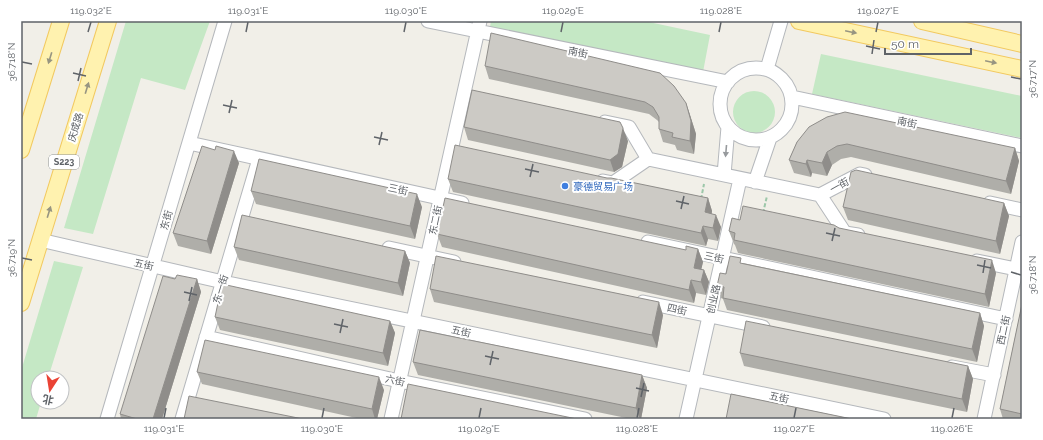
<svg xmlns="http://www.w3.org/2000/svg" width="1043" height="440" font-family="Raleway,'Noto Sans SC',sans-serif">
<rect width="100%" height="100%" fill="#f1efe8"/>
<path fill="#c5e8c5" d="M126 21H210L185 90 141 78 93 234 64 228Z
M491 21H644L710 35 703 72 490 27Z
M821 54 1022 96V138L812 94Z
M733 112a21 21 0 1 1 42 0a21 21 0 1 1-42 0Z
M54 261 83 267 48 378H38V402H41L36 419H21V371Z"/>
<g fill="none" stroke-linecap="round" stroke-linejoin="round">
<g stroke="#b5b8bc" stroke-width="15">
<path id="minor" d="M428 21 728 82
M720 104a36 36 0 1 1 72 0a36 36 0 1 1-72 0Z
M767 69 781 21
M792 97 1022 146
M605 122 629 127 648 159
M189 143 462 203
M648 159 820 195
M724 175 728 127
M603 181 613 183 648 159
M755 182 770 138
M820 195 845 233 858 235
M820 195 860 174 865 175
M990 203 1022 210
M40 240 223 282 884 419
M648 242 1006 319
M389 248 454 262
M977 261 1016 269
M643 302 763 327
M206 337 399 381 585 419
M952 367 994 375
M107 419 225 21
M182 419 259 159
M391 419 480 21
M686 419 740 179
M984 419 1022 242"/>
</g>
<g stroke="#f2c960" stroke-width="18">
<path id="major" d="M799 21 1022 69
M922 21 1022 44
M21 150 61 21
M21 303 108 21"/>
</g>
<path stroke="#9cc7a9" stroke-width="2" stroke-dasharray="4 2" stroke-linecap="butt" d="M701 199 704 184
M763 213 767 196"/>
<use href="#minor" stroke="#fff" stroke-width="13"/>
<use href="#major" stroke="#fff2af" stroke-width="16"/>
</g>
<path fill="#afaea9" d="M485 66 686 103 690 115 696 134 694 154 677 150 675 145 663 142 659 129V122L657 120 649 114 489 79Z
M464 127 628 141 622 167 614 172 468 140Z
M797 142 1015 148 1019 161 1011 194 851 157 841 159 832 165 827 176 812 173 811 177 794 173 789 160Z
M215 150 239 163 211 254 178 246 173 233Z
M607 178 708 198 712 211V214L721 227 718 241 708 239 706 246 453 192 448 179Z
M251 191 422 207 415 239 256 204Z
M1004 203 1009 216 1000 254 848 220 843 207Z
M740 220 839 228 996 273 989 307 738 253 735 245 734 244 729 231Z
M437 234 686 250 698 249 703 262 701 269 704 270 709 282 706 295 696 293 694 303 442 247Z
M234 247 405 251 410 263 403 296 239 260Z
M743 263 980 313 984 326 977 362 727 310 723 299 721 298 717 286 726 274Z
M175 279H197L201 292 162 419H121L120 414Z
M430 289 663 315 657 348 434 302Z
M1022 304V419H1003L1000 409Z
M215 317 390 321 395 333 388 366 220 330Z
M740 353 968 366 973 379 967 412 744 366Z
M413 362 642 375 647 388 641 419H631L418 375Z
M197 372 384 390 377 419H361L202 384Z"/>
<path fill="#8f8d8a" d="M686 103 690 115 696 134 694 154 690 141Z
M623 128 628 141 622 167 614 172 610 160Z
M1015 148 1019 161 1011 194 1006 181Z
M234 151 239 163 211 254 207 241Z
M827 152 832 165 827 176 822 163Z
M807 160 812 173 811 177 806 164Z
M417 194 422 207 415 239 410 226Z
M708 198 712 211 709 225 705 212Z
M1004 203 1009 216 1000 254 996 241Z
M716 215 721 227 718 241 713 228Z
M703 226 708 239 706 246 701 233Z
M698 249 703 262 699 280 694 268Z
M405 251 410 263 403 296 398 283Z
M992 260 996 273 989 307 985 294Z
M704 270 709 282 706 295 701 282Z
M197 279 201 292 162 419H153Z
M691 280 696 293 694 303 689 290Z
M659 302 663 315 657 348 652 335Z
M980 313 984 326 977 362 972 349Z
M390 321 395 333 388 366 383 353Z
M968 366 973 379 967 412 962 399Z
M642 375 647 388 641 419H640L636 408Z
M379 377 384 390 377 419H375L372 409Z"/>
<path fill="#cccac5" stroke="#8f8d8a" d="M491 33 660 73 674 86 686 103 691 121 690 141 672 137 673 133 659 129V117L653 107 645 102 485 66Z
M472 90 620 122 623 128 618 154 610 160 464 127Z
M845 112 1015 148 1006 181 847 144 837 146 827 152 822 163 807 160 806 164 789 160 797 142 809 127 827 117Z
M455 145 607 178H611L708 198 705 212 716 215 713 228 703 226 701 233 448 179Z
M202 146 215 150 216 146 234 151 207 241 173 233Z
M259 159 417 194 410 226 251 191Z
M856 170 1004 203 996 241 843 207 851 172Z
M445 198 686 250V246L698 249 694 268 704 270 701 282 691 280 689 290 437 234Z
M743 206 834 225 839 228 992 260 985 294 734 240 735 233 729 231 732 218 740 220Z
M242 215 405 251 398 283 234 247Z
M436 256 659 302 652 335 430 289Z
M730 256 741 258 740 263 980 313 972 349 723 298 724 287 717 286 720 273 726 274Z
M177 275 197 279 153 419H137L120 414 163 276 175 279Z
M222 284 390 321 383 353 215 317Z
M1022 304V414L1000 409Z
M746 321 968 366 962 399 740 353Z
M420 330 642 375 636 408 413 362Z
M205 340 379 377 372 409 197 372Z
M408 384 577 419H401Z
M731 394 852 419H726Z
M189 396 303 419H184Z"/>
<defs><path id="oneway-solid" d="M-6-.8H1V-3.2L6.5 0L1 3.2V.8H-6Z"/></defs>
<g fill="#979581">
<use href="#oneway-solid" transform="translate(851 32) rotate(12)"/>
<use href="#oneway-solid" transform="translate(50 58) rotate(107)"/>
<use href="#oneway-solid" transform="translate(991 62) rotate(12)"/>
<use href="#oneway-solid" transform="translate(87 88) rotate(-73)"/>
<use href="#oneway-solid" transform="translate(49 212) rotate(-73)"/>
</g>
<use fill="#979a9d" href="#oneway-solid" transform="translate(726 151) rotate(95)"/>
<path fill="none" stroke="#5f6368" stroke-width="1.5" d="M88 32 91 22M246 32 248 22M404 32 406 22M561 32 563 22M719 32 721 22M876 32 878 22M866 46 880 49M872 54 874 40M22 62 32 64M73 73 86 76M1011 77 1021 79M78 81 81 68M223 105 237 108M229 113 232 100M374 137 388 140M379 145 382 132M525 169 539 172M530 177 533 164M676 201 689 204M681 209 684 196M826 233 840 236M832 241 835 228M22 258 32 260M977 265 991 268M1011 272 1021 275M983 273 985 260M184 292 197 295M189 301 192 287M334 324 348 327M340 333 343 319M485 356 499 359M490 365 493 351M636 388 649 391M641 397 644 383M164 418 166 408M322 418 324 408M479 418 481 408M637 418 639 408M794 418 796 408M952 418 954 408"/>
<circle fill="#3f7fe0" stroke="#fff" stroke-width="1.5" cx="565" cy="186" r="4"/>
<g text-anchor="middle" stroke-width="4" stroke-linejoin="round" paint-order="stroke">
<rect fill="#fff" stroke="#8f9295" stroke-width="1" x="49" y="155" width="30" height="14" rx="3"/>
<g font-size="9" font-weight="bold" fill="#5f6368">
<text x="64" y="165">S223</text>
</g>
<g font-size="10" fill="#5f6368" stroke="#fff">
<text transform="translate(578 52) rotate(11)" y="4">南街</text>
<text transform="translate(907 122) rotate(12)" y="4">南街</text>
<text transform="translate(75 127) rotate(-73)" y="4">庆成路</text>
<text transform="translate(839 185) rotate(-29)" y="4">一街</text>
<text transform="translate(398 189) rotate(12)" y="4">三街</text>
<text transform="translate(166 220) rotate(-74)" y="4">东街</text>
<text transform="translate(435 220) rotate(-78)" y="4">东二街</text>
<text transform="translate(714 257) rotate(12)" y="4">三街</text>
<text transform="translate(144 264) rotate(13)" y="4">五街</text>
<text transform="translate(220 289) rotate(-73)" y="4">东一街</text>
<text transform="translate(713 299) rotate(-77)" y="4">创业路</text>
<text transform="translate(677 309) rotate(12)" y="4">四街</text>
<text transform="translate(1003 330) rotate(-78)" y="4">西二街</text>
<text transform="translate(461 331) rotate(12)" y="4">五街</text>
<text transform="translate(395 380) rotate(12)" y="4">六街</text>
<text transform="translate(779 397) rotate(12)" y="4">五街</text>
</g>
<g font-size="10" fill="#366cbe" stroke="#fff" text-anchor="start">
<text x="573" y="190">豪德贸易广场</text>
</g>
</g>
<rect width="1043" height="440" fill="none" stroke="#ffffff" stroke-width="44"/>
<g transform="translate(50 390) rotate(192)"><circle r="19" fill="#ffffff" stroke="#bfc1c3"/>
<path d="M0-3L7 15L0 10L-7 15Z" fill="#ea4335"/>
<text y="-6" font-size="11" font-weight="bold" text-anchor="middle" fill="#5f6368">北</text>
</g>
<path d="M885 48v6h86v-6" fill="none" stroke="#5f6368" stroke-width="2"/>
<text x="891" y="48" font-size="12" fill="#5f6368" stroke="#ffffff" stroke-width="3" paint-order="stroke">50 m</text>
<rect x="22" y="22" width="999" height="396" fill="none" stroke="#5f6368" stroke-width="1.5"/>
<g font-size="10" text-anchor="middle" fill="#5f6368">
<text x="91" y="14">119.032°E</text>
<text x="248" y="14">119.031°E</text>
<text x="406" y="14">119.030°E</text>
<text x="563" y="14">119.029°E</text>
<text x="721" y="14">119.028°E</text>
<text x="878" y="14">119.027°E</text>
<text transform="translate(11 62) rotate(-90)" y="4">36.718°N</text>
<text transform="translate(1032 79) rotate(-90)" y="4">36.717°N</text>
<text transform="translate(11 258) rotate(-90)" y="4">36.719°N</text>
<text transform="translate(1032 275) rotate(-90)" y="4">36.718°N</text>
<text x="164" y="432">119.031°E</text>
<text x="322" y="432">119.030°E</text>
<text x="479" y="432">119.029°E</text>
<text x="637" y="432">119.028°E</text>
<text x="794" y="432">119.027°E</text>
<text x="952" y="432">119.026°E</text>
</g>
</svg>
